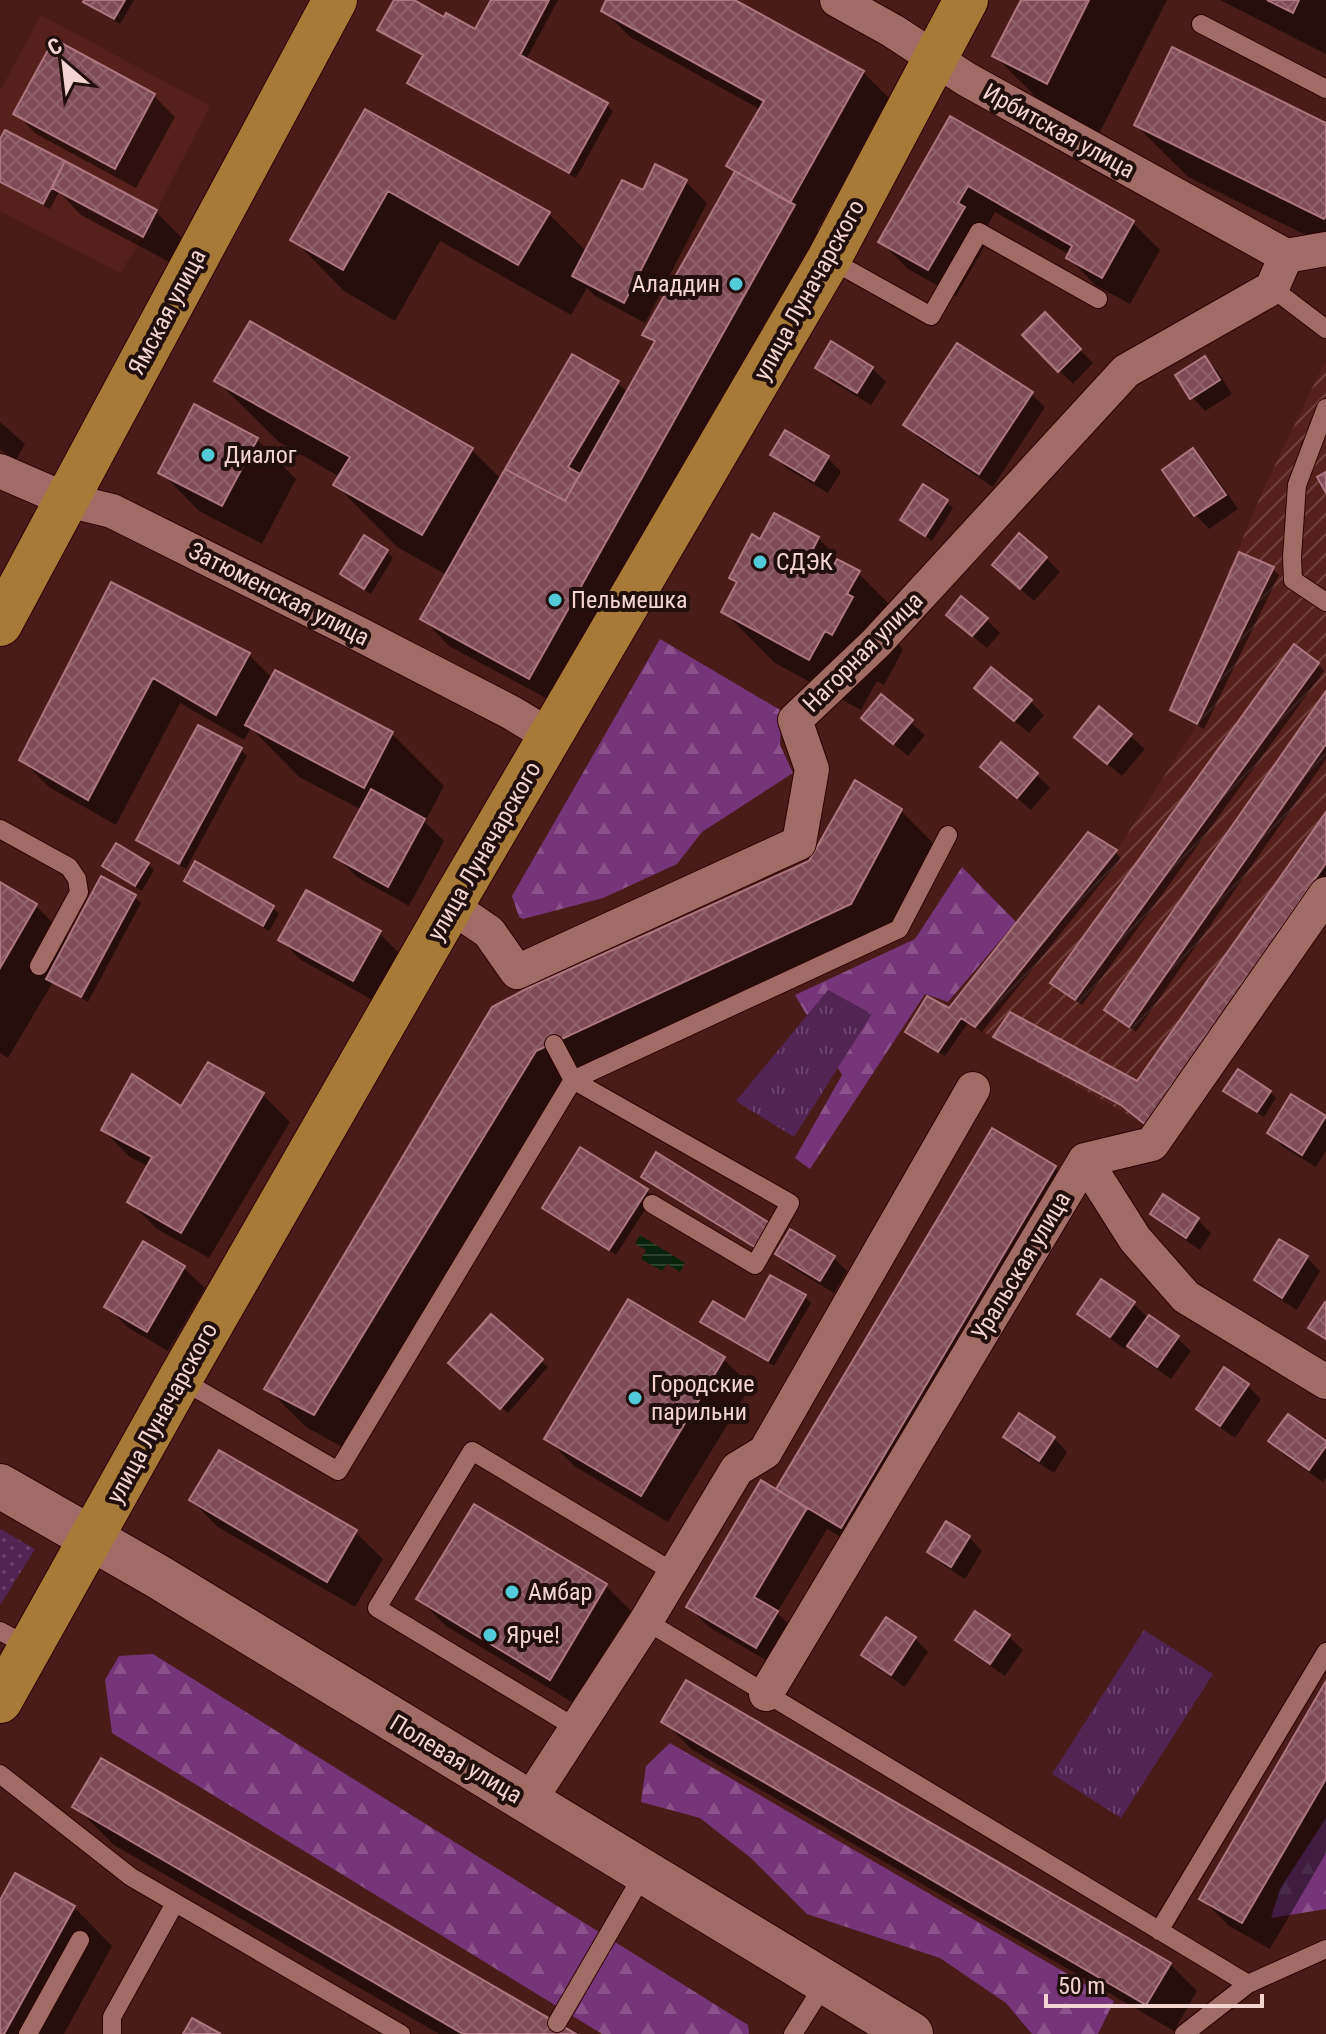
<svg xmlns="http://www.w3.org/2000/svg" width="1326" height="2034" font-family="'Roboto Condensed',sans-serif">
<defs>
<pattern id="industrial-furrows" width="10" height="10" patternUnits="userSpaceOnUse" patternTransform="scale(2)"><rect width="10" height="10" fill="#56201d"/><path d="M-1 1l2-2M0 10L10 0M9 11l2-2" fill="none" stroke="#6f403d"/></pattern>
<pattern id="grass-dots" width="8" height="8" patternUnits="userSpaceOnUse" patternTransform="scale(2)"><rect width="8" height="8" fill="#522454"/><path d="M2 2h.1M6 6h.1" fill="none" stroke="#6b436c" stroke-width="1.8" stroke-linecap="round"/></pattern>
<pattern id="forest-firs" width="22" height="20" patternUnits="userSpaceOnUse" patternTransform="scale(2)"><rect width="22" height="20" fill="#763578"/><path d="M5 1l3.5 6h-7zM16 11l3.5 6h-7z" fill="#8a518a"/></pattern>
<pattern id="park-tufts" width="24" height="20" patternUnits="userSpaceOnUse" patternTransform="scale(2)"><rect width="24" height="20" fill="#522454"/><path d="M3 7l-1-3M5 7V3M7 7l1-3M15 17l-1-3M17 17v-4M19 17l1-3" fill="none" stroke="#6b436c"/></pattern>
<pattern id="water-rules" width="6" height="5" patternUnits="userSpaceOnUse" patternTransform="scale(2)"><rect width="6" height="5" fill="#09220c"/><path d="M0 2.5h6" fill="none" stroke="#2d412e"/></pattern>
<pattern id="building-cross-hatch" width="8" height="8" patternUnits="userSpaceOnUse" patternTransform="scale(2)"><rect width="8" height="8" fill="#7e4b56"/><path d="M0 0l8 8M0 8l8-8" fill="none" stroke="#91646d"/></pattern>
</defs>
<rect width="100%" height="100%" fill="#491c19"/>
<path fill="#56201d" d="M41 15 210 106 143 237 120 273 0 211V91Z"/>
<path fill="url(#industrial-furrows)" d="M1326 363V863L1146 1125 961 1019 938 1052 905 1032 927 996 950 1008 1088 832 1117 850 1197 725 1170 710 1264 488 1324 364Z"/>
<path fill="url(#grass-dots)" d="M0 1529 35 1549 0 1605Z"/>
<path fill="url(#forest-firs)" d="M660 639 782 711 780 745 793 773 702 832 677 864 603 898 523 919 519 917 512 896Z
M962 867 1016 922 948 1002 925 994 810 1169 795 1158 842 1075 795 995 915 939Z
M153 1654 748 2025 749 2034H602L112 1733 105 1680 119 1656Z
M670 1743 1114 2001 1098 2034H1032L1006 2003 940 1958 807 1914 751 1858 700 1818 641 1802 646 1766Z
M1326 1818V1909L1271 1918 1280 1889Z"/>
<path fill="url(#park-tufts)" d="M828 990 872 1014 794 1137 736 1101Z
M1144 1630 1213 1674 1121 1818 1052 1774Z"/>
<path fill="url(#water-rules)" d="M640 1235 685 1263 680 1272 667 1264 662 1271 641 1259 646 1250 635 1244Z"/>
<path fill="#0007" d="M86 0H134L120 24 92 8 85 1Z
M396 0H410L445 20 476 32 493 0H558L526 60 607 105 613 111 576 178 416 89 410 82 424 57 386 36 380 29Z
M609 0H731L863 72 891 100 817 230 821 234 557 704 449 646 422 618 447 575 397 547 336 485 340 477 279 442 217 381 472 450 501 479 618 383 628 393 655 345 645 335 736 173 729 166 761 110 630 37 603 10Z
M1023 0H1167L1099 134 1047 108 995 56Z
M1220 0H1326V54Z
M55 42 154 96 175 117 136 188 36 134 16 113Z
M366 112 549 214 587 252 643 193 656 166 686 182 707 203 645 323 595 296 587 288 571 315 440 241 395 321 344 291 293 239Z
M950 119 1133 223 1160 250 1130 304 1095 285 1068 257 1070 255 995 212 985 230 991 235 956 296 908 269 880 241Z
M1136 125H1326V245L1188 177Z
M5 132 156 212 183 239 171 263 81 215 59 192 50 209 0 183V143Z
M1045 315 1093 363 1073 384 1024 335Z
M1205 358 1218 372 1232 394 1205 411 1192 397Z
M818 367 872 368 886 382 871 405 831 381Z
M1031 394 1045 407 993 487 919 438 906 425Z
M0 422 25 444 16 460 0 450Z
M257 440 296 479 262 544 199 511 161 472Z
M1193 450 1207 464 1238 509 1209 529 1196 515 1164 470Z
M773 454 828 458 841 472 828 493 786 468Z
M947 502 953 508 932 541 902 519Z
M365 538 387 552 393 558 371 594 349 580 342 573Z
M818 538 845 566 858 573 910 625 899 645 903 650 884 685 877 681 861 710 775 663 723 611 738 584 731 578 761 541Z
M1046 558 1060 572 1034 601 1008 578Z
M1273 569 1279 575 1204 729 1179 716 1173 709Z
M112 585 249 655 272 678 392 734 444 786 425 822 444 841 409 906 357 877 336 856 362 810 299 777 251 728 244 740 180 703 116 825 49 787 22 760Z
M948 615 986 619 1000 633 987 648Z
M1318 664 1324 671 1082 1005 1059 989 1052 983Z
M977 688 1030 701 1044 715 1029 733 990 701Z
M1326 694V759L1136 1032 1106 1010Z
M881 696 925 735 908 756 878 731Z
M1099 709 1145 749 1122 776 1090 750Z
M241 750 247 756 186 869 144 846 138 840Z
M1036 774 1050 788 1031 810 996 780Z
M901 811 940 850 889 942 574 1090 353 1453 306 1427 267 1388 493 1008 811 862Z
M1326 816V878L1153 1130 1129 1111 1002 1043 995 1037 1138 1084Z
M1115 852 1121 858 982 1032 968 1023 945 1056 914 1038 907 1032 950 1011Z
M148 864 154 870 142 891 111 872 105 865Z
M186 881 273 908 279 914 269 931 193 887Z
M0 885 36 906 69 939 134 897 141 903 88 1002 53 982 8 1058 0 1053Z
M379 933 400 954 374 1001 301 960 280 939Z
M1226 1091 1270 1092 1276 1098 1264 1117 1232 1097Z
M263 1095 290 1122 209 1258 157 1229 129 1201 149 1167 130 1157 103 1130 182 1109Z
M1291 1097 1326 1119V1151L1316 1167 1283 1147 1269 1133Z
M1054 1167 1082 1195 869 1553 827 1529 777 1613 798 1633 778 1667 709 1627 688 1606 785 1495 779 1489Z
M646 1191 653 1197 616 1255 551 1214Z
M1164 1197 1198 1220 1211 1233 1200 1250 1166 1227 1152 1213Z
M144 1244 184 1268 205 1288 168 1351 127 1327 107 1306Z
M777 1254 833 1257 847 1271 834 1293 791 1267Z
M1307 1258 1320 1271 1297 1310 1270 1293 1256 1280Z
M805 1297 811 1303 774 1366 709 1328 703 1322H745Z
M1133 1303 1149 1319 1177 1338 1191 1351 1171 1379 1143 1360 1128 1344 1125 1349 1094 1328 1080 1314Z
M491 1317 548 1367 508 1413 457 1369Z
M723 1359 751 1386 668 1522 574 1466 547 1438Z
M1248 1386 1261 1399 1235 1438 1212 1422 1198 1408Z
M1006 1437 1054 1438 1067 1452 1054 1473 1019 1451Z
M1271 1441 1326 1444V1478L1323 1482 1284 1455Z
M191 1500 355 1532 383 1559 355 1607 218 1527Z
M474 1506 606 1586 633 1613 577 1705 446 1626 418 1598Z
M969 1537 982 1551 965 1579 943 1565 929 1552Z
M975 1614 1009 1637 1023 1650 1005 1676 971 1653 958 1640Z
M915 1638 928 1652 905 1687 877 1668 864 1655Z
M1326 1685V1853L1270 1949 1229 1926 1202 1899Z
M664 1721 1170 1964 1197 1991 1174 2031 691 1749Z
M75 1806 572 2034H439L114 1845Z
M0 1905 74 1907 112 1946 64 2034H0Z"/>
<path fill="url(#building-cross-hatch)" stroke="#ad7681" stroke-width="2" d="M84 0H125L114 19 83 2Z
M394 0H414L444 17 446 13 475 29 491 0H549L520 55 608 103 569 173 407 83 423 55 377 30Z
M606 0H735L864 71 790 203 726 166 764 101 601 11Z
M1021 0H1089L1047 84 992 56Z
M1267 0H1299L1293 13Z
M54 39 155 94 115 169 13 114Z
M1172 47 1326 123V216L1324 219 1134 125Z
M365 109 550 212 518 265 388 191 343 270 290 240Z
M950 116 1134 221 1102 278 1066 258 1072 246 968 186 958 203 965 207 928 270 878 242Z
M5 130 65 161 43 204 0 182V139Z
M65 161 157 210 143 237 52 188Z
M655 164 687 180 624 303 572 276 622 180 643 190Z
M735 171 795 205 529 679 420 619 505 469 565 501 655 341 642 335Z
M1045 312 1081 349 1058 372 1022 335Z
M250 321 473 448 422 535 333 485 350 457 214 381Z
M831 341 873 367 857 393 815 368Z
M957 343 1033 392 979 474 903 425Z
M572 354 619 381 568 467 580 474 565 501 505 469Z
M1205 356 1220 380 1190 399 1175 375Z
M194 404 258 438 222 506 158 473Z
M785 430 829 456 814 481 770 455Z
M1193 448 1226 495 1194 516 1162 470Z
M1326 472V493L1317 477Z
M923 484 948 500 925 536 900 520Z
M774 513 819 537 811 553 834 565 837 559 860 571 847 594 853 597 832 635 825 631 809 660 721 612 737 582 729 578 752 534 760 539Z
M1019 533 1047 557 1020 589 992 565Z
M364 535 388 550 364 589 340 574Z
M1239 552 1274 567 1197 724 1170 710Z
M111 582 250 653 216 715 153 678 88 800 19 760Z
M961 596 988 618 972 636 946 615Z
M1294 644 1319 663 1075 1000 1050 983Z
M991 667 1032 700 1014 721 974 688Z
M275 670 393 732 364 788 245 725Z
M1326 691V744L1129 1027 1104 1010Z
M881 694 913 720 893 744 861 718Z
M1099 706 1132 734 1107 764 1074 737Z
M198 725 242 748 179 864 136 840Z
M1001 742 1038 773 1017 798 980 767Z
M855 780 902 809 851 904 536 1051 314 1415 264 1389 492 1007 526 989 809 861Z
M371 789 425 819 388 887 334 857Z
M1326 812V863L1146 1125 1121 1105 993 1037 1010 1012 1137 1081Z
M1088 832 1117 850 975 1027 961 1018 938 1052 905 1032 927 996 949 1008Z
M116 843 149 863 135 886 102 866Z
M195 861 274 906 263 926 184 881Z
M101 876 136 895 81 997 46 979Z
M0 882 37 904 0 968Z
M306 890 381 931 353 981 278 940Z
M208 1062 264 1093 181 1233 127 1202 152 1157 101 1130 132 1074 181 1106Z
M1238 1069 1271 1091 1257 1112 1223 1091Z
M1291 1094 1326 1116 1302 1155 1267 1133Z
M992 1128 1056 1166 841 1528 776 1489Z
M580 1147 648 1189 609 1250 542 1208Z
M656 1152 771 1224 756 1248 641 1177Z
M1163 1194 1199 1218 1186 1238 1150 1214Z
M790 1229 835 1256 820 1281 775 1254Z
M1279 1239 1308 1256 1282 1298 1254 1280Z
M143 1241 185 1266 147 1332 104 1307Z
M770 1275 806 1295 768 1361 700 1322 713 1301 745 1320Z
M1101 1279 1135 1302 1110 1337 1077 1314Z
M628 1299 725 1357 641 1496 544 1439Z
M1325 1302 1326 1303V1339L1308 1328Z
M491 1314 543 1359 500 1409 448 1363Z
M1149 1315 1179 1336 1157 1367 1127 1346Z
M1224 1367 1249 1384 1220 1426 1196 1409Z
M1019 1413 1055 1437 1039 1461 1003 1437Z
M1288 1414 1326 1441V1446L1309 1470 1268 1441Z
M219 1450 357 1530 327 1582 189 1500Z
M761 1480 807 1508 754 1597 778 1611 756 1648 686 1607Z
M474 1504 607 1584 550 1680 416 1599Z
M946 1521 970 1536 951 1567 927 1552Z
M975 1611 1010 1635 990 1664 955 1640Z
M886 1617 916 1637 891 1675 861 1655Z
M686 1680 1171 1963 1146 2005 661 1722Z
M1326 1681V1779L1242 1923 1199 1899Z
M101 1758 576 2034H463L72 1807Z
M15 1873 75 1906 4 2034H0V1900Z
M192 2018 221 2034H183Z"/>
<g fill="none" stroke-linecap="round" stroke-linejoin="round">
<g stroke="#2d0303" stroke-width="20">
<path id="service" d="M1201 24 1326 89
M829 259 931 316 979 232 1098 299
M1272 288 1326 329
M1326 408 1297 485 1292 557 1293 580 1326 602
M0 829 69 867 77 879 79 892 77 896 39 966
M554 1044 573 1080 790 1203 755 1265 652 1204
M180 1379 338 1471 573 1080 899 929 948 835
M646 1621 1248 1984
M0 1631 30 1647
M576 1728 377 1608 472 1451 675 1573
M0 1774 131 1877 401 2034
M1159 1931 1326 1652
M557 2023 644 1873
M28 2034 80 1940
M112 2034V2017L175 1903
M793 2034 825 1983
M1184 2034 1248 1984 1326 1949"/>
</g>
<g stroke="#2d0303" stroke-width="36">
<path id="minor" d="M837 0 893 31 966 79 1286 256
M0 471 67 500 112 511 357 633 512 713 550 736
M451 906 489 932 517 972 799 843 812 769 795 720 876 643 1126 371 1272 288 1286 256 1326 249
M1085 1160 1135 1239 1186 1297 1326 1382
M766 1694 1085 1160 1152 1144 1326 894
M528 1803 646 1621 737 1469 765 1452 973 1089"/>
</g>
<g stroke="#2d0303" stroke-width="46">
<path id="tertiary" d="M0 1486 157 1576 911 2034"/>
</g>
<g stroke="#2d0303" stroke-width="46">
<path id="primary" d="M0 624 335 0
M0 1701 180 1379 451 906 829 259 966 0"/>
</g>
<use href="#service" stroke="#a26c66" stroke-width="18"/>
<use href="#minor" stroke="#a26c66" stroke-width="34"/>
<use href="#tertiary" stroke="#a26c66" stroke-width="44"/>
<use href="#primary" stroke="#a77a38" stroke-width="44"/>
</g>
<g fill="#52cbd9" stroke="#220e0c" stroke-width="3">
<circle cx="736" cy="284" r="8"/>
<circle cx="208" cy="455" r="8"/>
<circle cx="760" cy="562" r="8"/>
<circle cx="555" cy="600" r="8"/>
<circle cx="635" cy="1398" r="8"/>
<circle cx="512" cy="1592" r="8"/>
<circle cx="490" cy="1635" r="8"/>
</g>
<g text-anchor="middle" stroke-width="8" stroke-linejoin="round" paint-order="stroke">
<g font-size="24" fill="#f3d4d1" stroke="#220e0c">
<text transform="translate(1059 131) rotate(29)" y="8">Ирбитская улица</text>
<text transform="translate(809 290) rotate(-61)" y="8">улица Луначарского</text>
<text transform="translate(167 312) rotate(-62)" y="8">Ямская улица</text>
<text transform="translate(279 594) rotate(27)" y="8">Затюменская улица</text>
<text transform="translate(863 652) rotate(-45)" y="8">Нагорная улица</text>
<text transform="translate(484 851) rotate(-60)" y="8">улица Луначарского</text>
<text transform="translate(1021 1266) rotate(-59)" y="8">Уральская улица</text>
<text transform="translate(162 1413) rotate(-61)" y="8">улица Луначарского</text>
<text transform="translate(456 1759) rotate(31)" y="8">Полевая улица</text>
</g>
<g font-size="24" fill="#f3d4d1" stroke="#220e0c" text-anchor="start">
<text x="720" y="292" text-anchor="end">Аладдин</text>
<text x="224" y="463">Диалог</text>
<text x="776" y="570">СДЭК</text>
<text x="571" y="608">Пельмешка</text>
<text x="651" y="1392">Городские<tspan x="651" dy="28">парильни</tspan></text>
<text x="528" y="1600">Амбар</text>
<text x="506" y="1643">Ярче!</text>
</g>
</g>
<g transform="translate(64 64) rotate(332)" stroke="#220e0c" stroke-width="6" paint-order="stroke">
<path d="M0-6L14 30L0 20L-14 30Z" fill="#f3d4d1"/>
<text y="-12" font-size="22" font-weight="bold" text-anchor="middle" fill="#f3d4d1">С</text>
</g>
<path d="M1046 1994v12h216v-12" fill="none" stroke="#f3d4d1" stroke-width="4"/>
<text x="1058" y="1994" font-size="24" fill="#f3d4d1" stroke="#220e0c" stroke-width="6" paint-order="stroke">50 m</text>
</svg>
